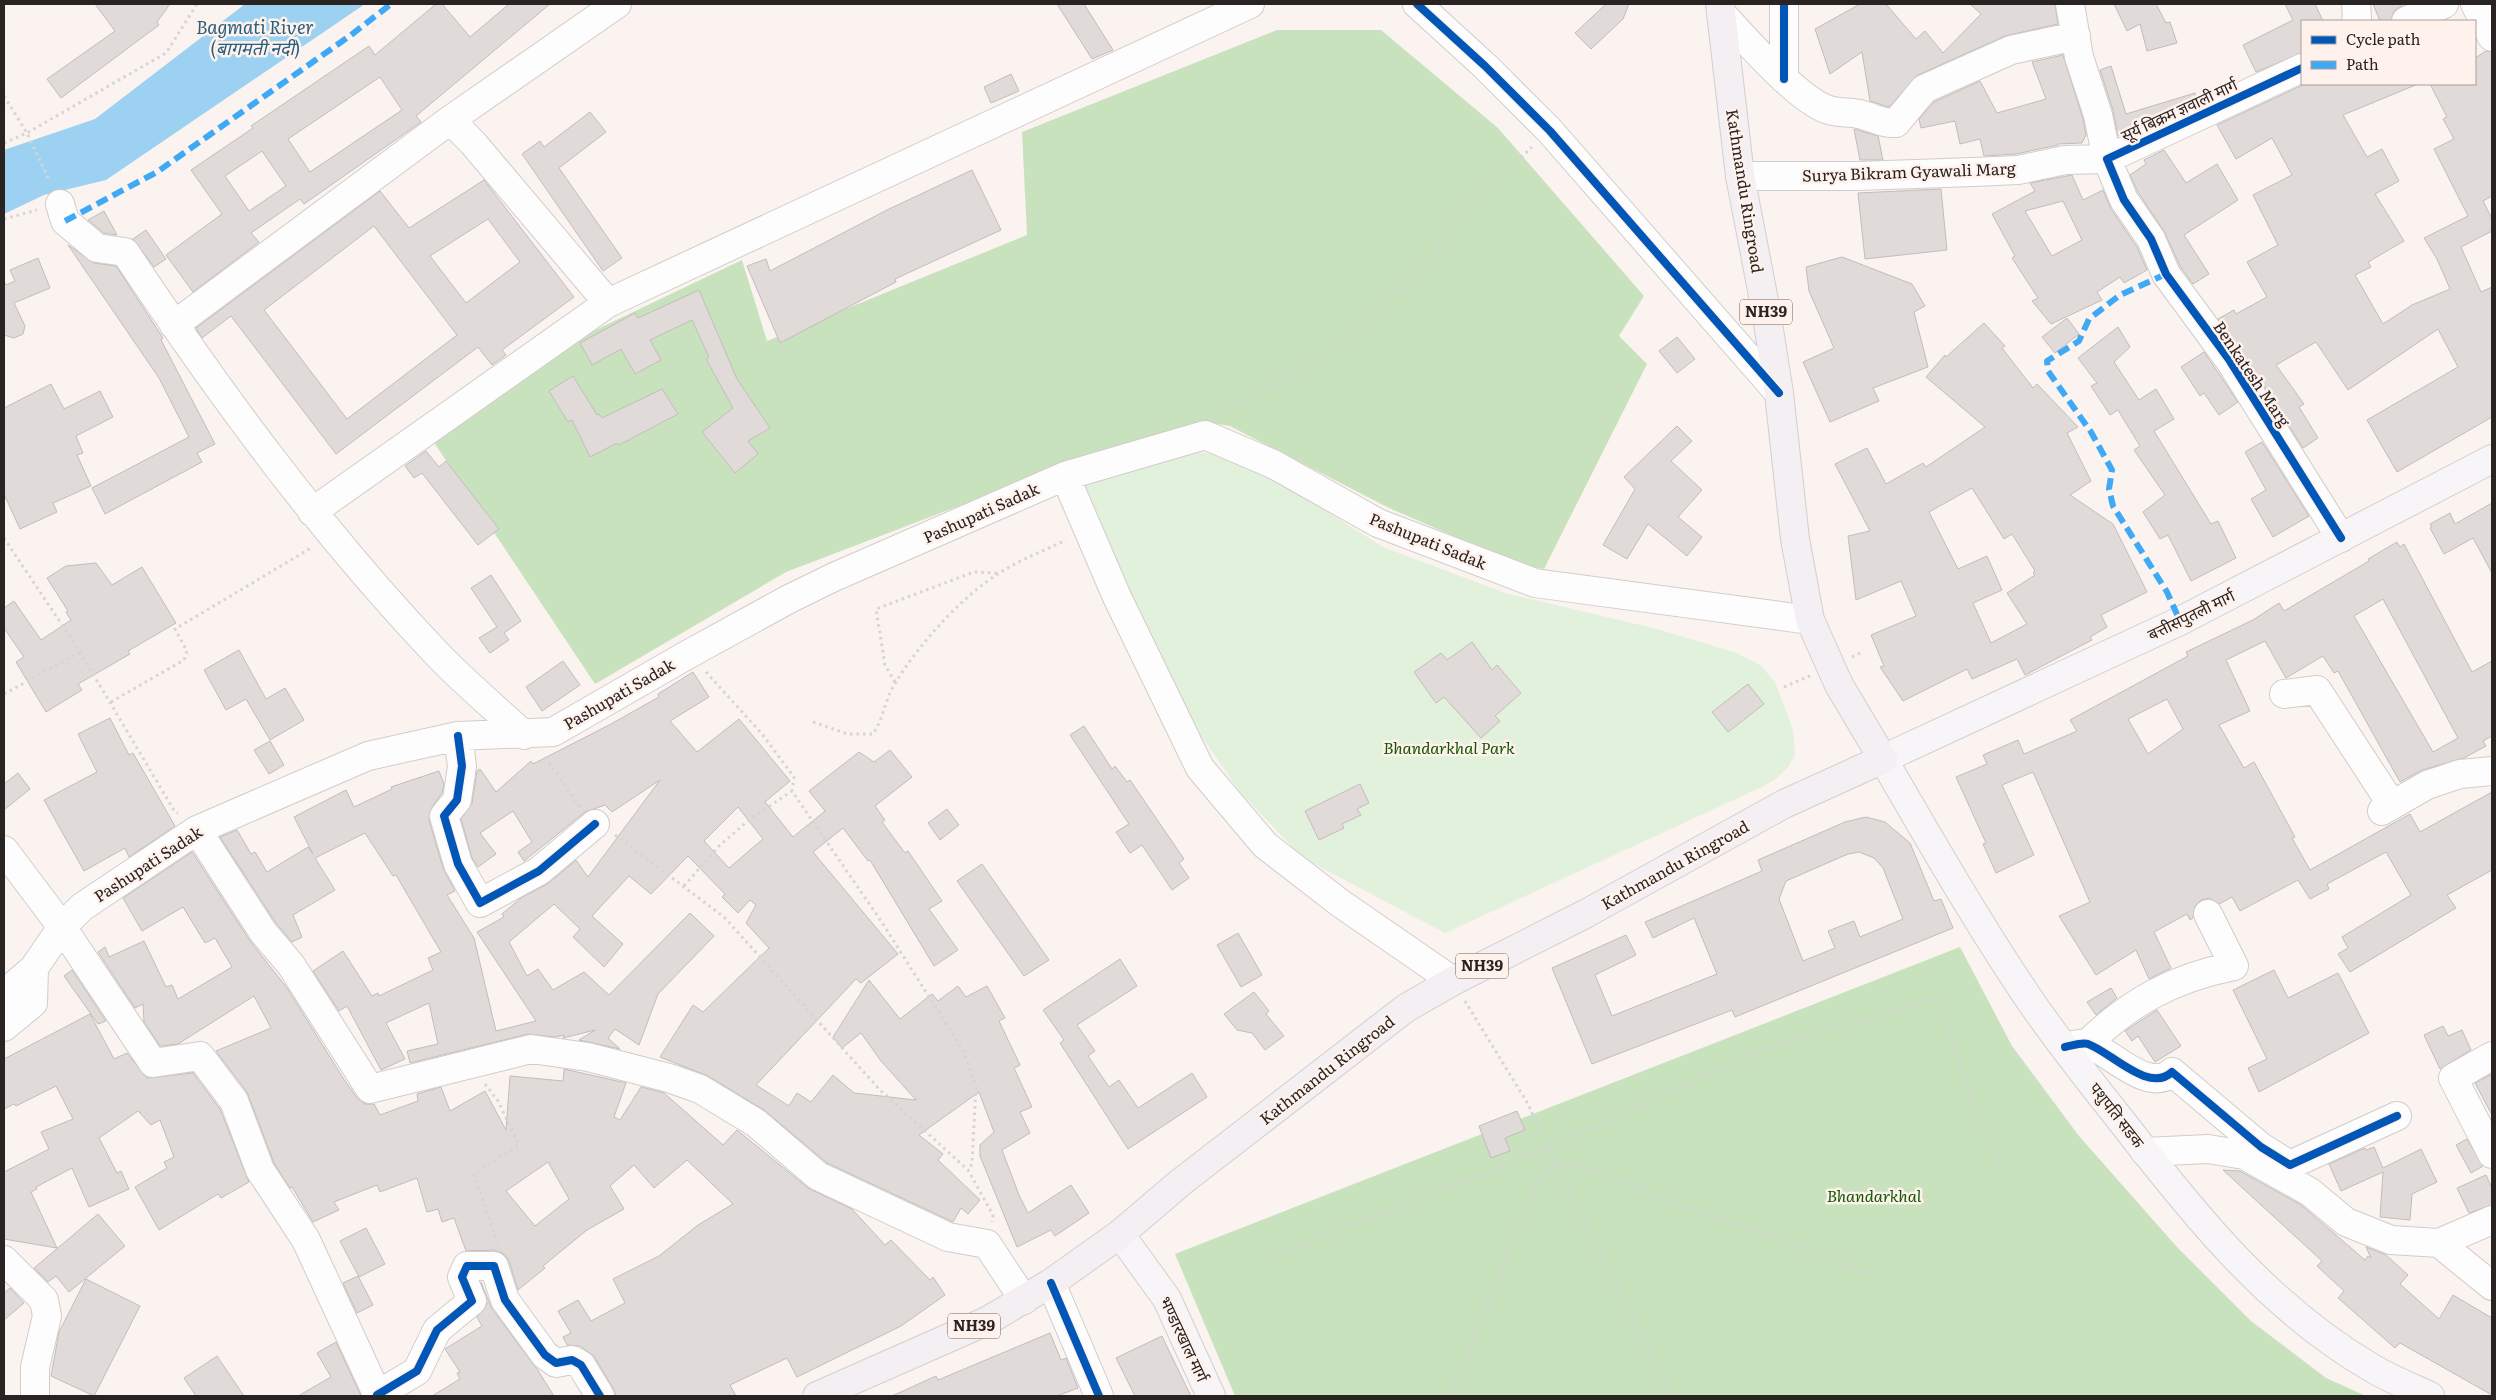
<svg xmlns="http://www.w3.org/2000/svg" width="2496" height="1400" font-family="Literata,'Noto Sans Devanagari',serif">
<rect width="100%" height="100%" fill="#faf3f0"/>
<path fill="#e2f1db" d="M1215 452 1247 461 1383 547 1505 593 1657 629 1737 653 1760 665 1775 682 1793 730 1795 754 1789 766 1778 777 1764 786 1445 933 1303 858 1240 792 1185 712 1076 484 1190 453Z"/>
<path fill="#c8e2be" d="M1277 30H1381L1498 128 1644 296 1619 336 1647 364 1544 569 1518 564 1389 508 1230 426 1204 422 1069 464 786 572 595 684 433 441 587 334 742 260 767 341 1027 235 1022 132Z
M1960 947 2012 1046 2079 1136 2176 1246 2251 1321 2326 1378 2366 1396H1235L1175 1254Z"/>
<path fill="#9dd1f1" d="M245 4H365L106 180 44 195 4 214V150L95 119Z"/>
<path fill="#e0dbd8" stroke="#c2bdba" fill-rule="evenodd" d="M95 4H170L157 22 159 25 61 98 47 79 115 31Z
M436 4H442L470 37 509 4H550L416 116 421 122 304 204 300 199 251 233 259 242 193 292 166 255 222 214 191 170 253 128 251 126 369 46 375 55ZM380 77 402 110 310 172 288 139ZM262 151 286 186 249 211 225 176Z
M1057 4H1084L1113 50 1092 59Z
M1606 4H1629L1623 19 1591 49 1575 33Z
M1860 4H1886L1916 39 1925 31 1943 53 1981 14 1970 4H2055L2058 24 2005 36 1918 75 1889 107 1870 101 1862 52 1830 74 1815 29Z
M2114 4H2156L2166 23 2170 22 2177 43 2147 51 2140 24 2127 31Z
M2285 4H2315L2323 21H2302V53L2256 72 2243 45 2293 20Z
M2373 4H2402V6L2394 11 2391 21H2380Z
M2486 51 2492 52V196L2483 201 2492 219V231L2461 247 2481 292 2492 287V417L2397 472 2367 420 2458 367 2438 329 2348 390 2316 342 2276 365 2304 404 2299 407 2318 438 2303 448 2243 353 2218 319 2234 310 2236 314 2267 297 2247 262 2278 245 2253 195 2292 175 2272 138 2236 159 2217 125 2305 84H2418L2343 115 2367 157 2382 149 2399 181 2375 194 2404 241 2368 262 2371 267 2355 275 2383 324 2412 305 2450 289 2437 259 2424 238 2468 216 2434 149 2454 139 2443 119 2447 117 2430 84H2475V58Z
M2063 55 2083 119 2086 135 2082 143 2058 144V145L2016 154 1984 156 1980 139 1960 144 1955 121 1921 128 1919 119 1934 102 1980 81 1997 113 2046 99 2032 62Z
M2111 66 2126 114 2195 93 2197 100 2118 136 2113 110 2100 70Z
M1011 74 1019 91 991 103 984 87Z
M590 112 606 132 559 168 622 258 603 271 522 154 540 141 544 147Z
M1854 129 1878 136 1883 160H1860Z
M2164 150 2186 183 2217 164 2238 200 2184 235 2209 274 2193 284 2180 266 2165 233 2138 192 2130 175 2146 164 2144 160Z
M972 170 1001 230 895 279 896 282 780 343 747 266 766 259 770 271 887 210Z
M2072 175 2083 200 2103 190 2111 209 2137 247 2147 270 2124 283 2120 277 2097 292 2102 300 2051 324 2032 301 2038 298 2012 258 2015 256 1992 214 2035 191 2030 183ZM2063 201 2082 240 2052 256 2025 211Z
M484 180 574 297 502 350 506 355 492 365 478 347 336 454 231 316 202 338 196 328 380 191 409 228ZM488 219 520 262 466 303 430 256ZM374 226 457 335 347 419 264 310Z
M1941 189 1947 250 1865 259 1858 193Z
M104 211 117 235 104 233 88 220Z
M146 230 166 259 154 267 133 239Z
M68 245 94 263 116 266 163 338 161 340 215 444 197 453 202 462 105 514 92 488 189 437 159 378Z
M1842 257 1912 284 1925 306 1914 312 1928 367 1873 388 1879 401 1830 422 1803 362 1834 348 1809 291 1806 267Z
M38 258 50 288 14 303 25 326 23 334 14 338 4 335V281L6 285 15 281 10 270Z
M699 290 737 379 770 428 748 441 758 454 735 473 702 432 733 408 706 359 709 357 692 320 650 340 661 360 635 374 621 349 592 365 580 343 635 313 638 318Z
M2067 318 2079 334 2055 353 2042 337Z
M1984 323 2005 346 2002 348 2033 388 2037 384 2078 427 2067 433 2091 481 2070 495 2113 524 2147 592 2101 615 2107 627 2090 637 2092 640 2025 675 2017 659 1972 679 1967 669 1903 701 1880 667 1884 666 1871 635 1916 616 1901 581 1856 600 1848 536 1870 531 1835 464 1867 448 1886 484 1923 463 1926 467 1985 427 1926 377 1945 355 1946 357ZM1972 488 2004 539 2012 534 2035 571 2033 573 2035 575 2007 593 2027 624 1991 643 1973 603 2002 590 1987 556 1958 569 1929 512Z
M2118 327 2130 347 2114 362 2139 400 2156 389 2174 419 2154 431 2211 524 2218 521 2236 558 2191 581 2168 535 2160 539 2143 512 2165 495 2134 450 2140 446 2118 410 2110 415 2091 386 2097 383 2078 358Z
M1677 337 1695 359 1677 373 1659 351Z
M2204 352 2238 402 2219 415 2204 393 2200 396 2181 367Z
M573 376 597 415 599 414 602 418 662 389 678 414 619 445 617 443 590 457 572 420 568 422 549 391Z
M51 384 64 409 100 391 113 417 76 436 83 453 77 455 91 486 53 503 57 512 20 529 4 494V408Z
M1677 426 1692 441 1671 461 1702 490 1678 517 1702 537 1687 556 1648 524 1627 559 1603 545 1635 489 1624 477Z
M2262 442 2309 516 2273 537 2251 499 2266 490 2245 452Z
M426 451 439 467 446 461 499 529 478 545 422 473 414 478 405 466Z
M2492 503V573L2473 538 2444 554 2430 528 2432 527 2430 524 2450 513 2455 524Z
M2397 542 2400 547 2404 544 2472 672 2492 661V736L2483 741 2486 746 2464 758 2422 770 2400 782 2338 671 2334 673 2323 656 2286 678 2265 641 2226 660 2250 711 2219 725 2244 768 2254 762 2295 837 2292 838 2310 870 2410 814 2420 832 2492 792V870L2447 895 2456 908 2350 972 2338 954 2348 948 2342 937 2411 895 2386 852 2327 884 2329 889 2310 899 2298 880 2240 911 2232 897 2219 904 2209 898 2201 900 2195 906 2193 918 2190 920 2187 914 2154 932 2171 968 2149 979 2136 950 2096 975 2059 916 2090 902 2033 772 2002 785 2034 855 1996 873 1983 844 1986 843 1956 777 1987 764 1983 755 2018 740 2024 754 2077 731 2070 720 2188 656 2186 652 2253 620 2279 603 2284 611 2369 561 2368 559ZM2383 599 2458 738 2433 752 2354 616ZM2167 699 2183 729 2148 754 2128 719Z
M96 563 112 585 142 567 176 623 128 651 130 654 78 684 82 690 46 712 16 662 24 657 4 628V608L14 601 41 640 71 620 66 612 68 611 47 578 66 566Z
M491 575 521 621 504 633 509 640 490 653 479 638 497 627 471 588Z
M1472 642 1492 670 1497 665 1521 693 1495 716 1500 721 1481 738 1444 697 1436 703 1414 672 1441 653 1447 660Z
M239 650 266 699 285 688 304 720 270 740 246 699 226 710 204 670Z
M563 661 580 685 542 711 526 687Z
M693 672 709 697 670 721 697 752 739 719 790 781 765 802 793 837 825 811 809 791 859 752 874 762 890 750 912 777 875 806 885 820 882 822 905 853 908 851 942 901 929 909 958 950 934 966 870 860 868 861 843 828 813 852 898 954 861 983 856 979 756 1085 789 1106 797 1093 811 1102 833 1075 854 1093 916 1100 881 1061 861 1033 842 1048 833 1037 869 980 900 1019 932 994 938 1001 958 986 966 997 987 986 1005 1018 999 1021 1020 1065 1014 1068 1032 1107 1020 1112 1030 1133 1002 1150 1019 1195 1028 1213 1071 1185 1089 1213 1055 1236 1051 1230 1017 1247 980 1156V1145L994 1132 979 1092 919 1135 943 1154 938 1160 980 1200 968 1214 961 1208 953 1222 827 1163 764 1110 708 1076 660 1057 693 1005 703 1012 769 948 746 923 756 905 750 900 738 913 722 897 725 894 688 856 651 894 629 876 592 916 623 944 604 967 573 937 580 929 554 904 509 942 527 976 538 969 553 990 584 972 609 995 690 913 714 936 658 994 639 1045 615 1029 608 1038 620 1049 579 1040 595 1030 563 1038 564 1035 555 1037 528 1034 410 1063 407 1051 438 1044 429 1003 386 1023 405 1059 381 1070 347 1006 339 1011 313 971 343 951 372 996 378 993 379 996 433 970 428 958 441 952 396 875 393 876 365 833 315 858 335 890 293 915 302 937 292 942 276 923 220 837 237 830 251 854 255 852 267 872 308 847 313 854 294 817 346 790 354 807 392 789 391 787 439 771 444 784 442 793 432 807 429 820 443 868 455 891 447 895 474 938 496 1031 536 1021 477 932 504 917 502 914 521 898 549 883 576 860 588 877 660 780 612 812 605 805 585 812 524 861 518 852 532 842 513 811 480 833 496 854 478 867 472 858 461 819 472 803 477 771 480 769 496 792 531 761 533 764 611 724 659 697 658 694ZM738 807 763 839 729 868 704 841Z
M1748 684 1764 704 1728 732 1712 712Z
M110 718 129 755 133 753 175 826 129 857 125 848 84 871 44 800 97 772 78 734Z
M1084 726 1112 769 1115 766 1127 782 1130 780 1184 859 1179 863 1189 878 1172 890 1142 845 1130 853 1116 832 1129 824 1070 735Z
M270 741 284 765 269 774 254 750Z
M18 773 30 789 4 810V784Z
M1360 784 1369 803 1357 809 1361 815 1342 824 1344 828 1319 840 1305 811Z
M947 809 959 825 940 840 928 823Z
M1866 817 1885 822 1910 843 1934 901 1941 899 1953 928 1735 1017 1732 1010 1592 1064 1552 968 1626 935 1636 955 1595 975 1612 1016 1717 974 1694 918 1653 938 1645 922 1762 871 1758 860 1845 822ZM1859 852 1874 858 1883 868 1903 919 1860 937 1854 921 1828 931 1835 948 1803 961 1779 899 1786 881 1848 854Z
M192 852 250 941 287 988 343 1078 357 1098 365 1104H374L380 1115 418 1101 417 1094 441 1087 450 1111 485 1091 506 1130 510 1076 563 1081 564 1069 626 1083 614 1117 620 1120 641 1087 664 1093 723 1145 737 1130 808 1188 852 1209 885 1245 891 1240 930 1280 933 1277 945 1295 901 1326 797 1377 787 1358 730 1385 736 1396H616L613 1388 594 1356 580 1346 567 1345 563 1337 571 1333 558 1311 578 1300 591 1321 625 1303 613 1279 659 1256 698 1225 733 1204 687 1160 654 1188 634 1165 610 1186 624 1209 587 1230 543 1266 545 1268 518 1290 509 1261 504 1254 494 1250 466 1251 454 1218 442 1222 438 1209 427 1212 417 1178 380 1192 377 1185 334 1202 339 1210 313 1222 292 1187 290 1188 274 1163 247 1092 216 1051 271 1028 254 996 178 1044 160 1046 144 1022 143 1004 135 1008 98 952 105 947 109 957 144 941 166 987 172 985 178 999 232 967 215 938 205 943 183 907 142 931 123 898ZM548 1162 569 1199 535 1226 506 1191Z
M982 864 1049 960 1024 976 957 881Z
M1238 933 1262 975 1241 987 1217 945Z
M1120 959 1137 986 1077 1025 1095 1051 1088 1056 1109 1087 1119 1080 1138 1108 1192 1073 1207 1097 1128 1149 1060 1043 1064 1040 1043 1010Z
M72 970 106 1021 98 1024 64 976Z
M2274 970 2288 998 2338 973 2369 1033 2259 1092 2248 1068 2267 1059 2233 990Z
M2111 988 2117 998 2096 1015 2087 1002Z
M1254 992 1269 1011 1266 1014 1284 1036 1265 1050 1252 1033 1237 1030 1224 1014Z
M2157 1010 2181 1046 2155 1062 2138 1036 2132 1041 2125 1031Z
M90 1014 114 1059 127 1053 147 1078 193 1073 220 1109 249 1182 221 1198 218 1194 159 1230 135 1187 167 1168 164 1162 174 1157 160 1120 151 1125 138 1111 99 1138 117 1173 121 1171 129 1189 89 1207 72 1168 36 1187 37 1189 31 1192 57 1248 4 1239V1172L49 1149 41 1132 73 1119 56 1086 16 1106 14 1104 4 1109V1059Z
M2443 1026 2448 1036 2462 1030 2471 1050 2440 1069 2424 1035Z
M2492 1074V1115L2475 1083Z
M1517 1111 1525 1130 1505 1138 1510 1151 1491 1158 1479 1126Z
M2467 1139 2483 1166 2471 1173 2456 1145Z
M2374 1147 2383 1168 2421 1149 2437 1182 2412 1194 2410 1220 2380 1217 2383 1172 2341 1191 2329 1164 2365 1148 2366 1150Z
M2223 1170 2240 1171 2301 1205 2365 1260 2368 1256 2371 1258 2366 1247 2386 1255 2408 1275 2400 1284 2439 1319 2453 1295 2492 1318V1395L2400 1343 2395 1348 2338 1298 2344 1291 2317 1266 2322 1261Z
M2486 1175 2492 1188V1205L2469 1213 2457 1188Z
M98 1214 125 1246 69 1292 56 1276 48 1282 34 1268Z
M366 1228 385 1264 359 1277 340 1241Z
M358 1276 373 1305 357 1313 343 1283Z
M86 1279 140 1306 94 1396 51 1376 59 1332Z
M481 1282 492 1309 537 1369 554 1396H432L460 1379 457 1373 460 1372 445 1349 482 1326 477 1317 487 1304Z
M10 1288 24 1303 4 1320V1293Z
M1050 1333 1061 1360 1066 1358 1078 1388 1057 1396H892L936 1376 938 1380Z
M1162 1336 1169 1351 1191 1396H1135L1116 1358Z
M336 1342 361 1396H298L331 1377 317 1353Z
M217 1356 244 1396H196L184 1378Z"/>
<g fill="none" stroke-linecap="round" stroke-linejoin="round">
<g stroke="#d2ccca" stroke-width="30">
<path id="minor" d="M1417 4 1485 66 1550 131 1779 393
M2475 4 2492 37
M1721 13C1744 37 1798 101 1829 110 1838 113 1849 112 1859 114 1873 117 1882 124 1896 123L1924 89 2011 50 2076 36
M2356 21 2357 18 2356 4
M2406 21 2444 4
M2302 68 2107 159 2124 200 2151 239 2166 274 2230 361 2341 538
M1784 79V4
M450 120 473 143 608 303
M1740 176H1858L1973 172 2018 170 2065 160 2107 159 2098 115 2079 57 2070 4
M60 204 65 221 97 248 125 252C219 393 320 531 438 655 465 683 495 708 524 735
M174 325 450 120 617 4
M1065 476 1117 597 1200 768 1265 845 1340 903 1453 981
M312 512 608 303 1250 4
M2284 694 2317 690 2392 805
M458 736 462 766 457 800 444 816 458 864 480 903 539 871 595 824
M2382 811 2427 785 2460 774 2492 771
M197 830 263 932 291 965 370 1089 531 1049 588 1057 669 1078 700 1089 756 1123 818 1176 948 1237 987 1244 1024 1300
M4 850 62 927 153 1063 200 1056 234 1101 260 1170 306 1240 378 1396
M4 994 34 968 62 927 82 907 197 830 368 756 458 736 553 732 687 655 789 599 834 577 1065 476 1205 435 1273 464 1378 523 1535 583 1810 620
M4 1027 33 1003 34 968
M2087 1044C2131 1001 2174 978 2234 966L2208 914
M2065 1047C2071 1046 2082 1042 2088 1044 2111 1052 2149 1094 2172 1072L2261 1147 2290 1165 2397 1116
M2492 1056 2453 1078 2492 1154
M2145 1152 2208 1149 2244 1155 2310 1192 2346 1222 2391 1240 2439 1243 2492 1220
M2439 1243 2492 1286
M4 1260 44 1300 47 1316 35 1367V1396
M1051 1283 1099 1396
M377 1395 417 1371 437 1330 472 1301 462 1277 467 1266H494L505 1300 545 1355 556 1363 572 1360 581 1365 600 1396"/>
</g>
<g stroke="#d3cfcd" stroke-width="30">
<path id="major" d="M1120 1234 1167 1299 1211 1396
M2430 1396C2411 1387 2390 1379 2372 1368 2269 1308 2195 1216 2123 1123 2090 1081 2055 1038 2025 993 1974 917 1929 838 1883 759L2180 621 2492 459"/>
</g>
<g stroke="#d3cfcd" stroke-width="30">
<path id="highway" d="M817 1396 987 1321 1051 1283 1120 1234 1181 1182 1406 1008 1453 981 1587 913 1784 804 1883 759 1839 685 1810 620 1795 539 1779 393 1766 311 1740 176 1720 4"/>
</g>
<path stroke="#d6d4d4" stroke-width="3" stroke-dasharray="2.5 4" stroke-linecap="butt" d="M4 96 27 133 50 182
M4 143 27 133 166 53 197 4
M4 219 37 210
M1218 414 1326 357 1432 259 1457 216 1532 147
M4 538 80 652 175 812 178 813
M1852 657 1862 652
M706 672 762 734 794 777 792 791 881 921 964 1052 976 1087 972 1164 968 1170
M895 682 885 665 876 609 974 572 997 573
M1784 687 1810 676
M4 694 80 652
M111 702 184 660 187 651 175 629 311 548
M813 722 848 734H873C884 718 885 698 896 682 918 645 964 594 1001 572 1021 559 1044 551 1066 540
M545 757 580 807
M615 835 724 917 880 1090 968 1170 993 1215 992 1222
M684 886 719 846 750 819 792 791
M1465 1001 1528 1104 1555 1164 1671 1396
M485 1084 498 1101 519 1145 474 1174 497 1243
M1278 1254 1549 1148 1761 1050 1930 1000 1936 1002 1940 1009 2000 1172
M1451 1396 1538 1179 1555 1164 1577 1166 1877 1276"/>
<use href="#minor" stroke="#fefdfd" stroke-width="28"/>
<use href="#major" stroke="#f7f5f7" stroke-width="28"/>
<use href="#highway" stroke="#f3eff3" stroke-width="28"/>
<path stroke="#3fa9f5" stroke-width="6" stroke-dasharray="12 6" stroke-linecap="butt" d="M65 221 157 172 351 35 391 4
M2166 274 2120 295 2089 319 2079 341 2047 361 2048 371 2091 432 2112 470 2109 489 2113 506 2167 592 2180 621"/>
<g stroke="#fff1eb" stroke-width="11">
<path id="cycleway" d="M1417 4 1485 66 1550 131 1779 393
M2302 68 2107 159 2124 200 2151 239 2166 274 2230 361 2341 538
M1784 79V4
M458 736 462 766 457 800 444 816 458 864 480 903 539 871 595 824
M2065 1047C2071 1046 2082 1042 2088 1044 2111 1052 2149 1094 2172 1072L2261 1147 2290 1165 2397 1116
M1051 1283 1099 1396
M377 1395 417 1371 437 1330 472 1301 462 1277 467 1266H494L505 1300 545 1355 556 1363 572 1360 581 1365 600 1396"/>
</g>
<use href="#cycleway" stroke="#0057b8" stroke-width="8"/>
</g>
<g text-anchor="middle" stroke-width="5" stroke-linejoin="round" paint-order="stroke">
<g fill="#fff1eb" stroke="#69625e" stroke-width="1">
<rect x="1740" y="299.5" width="52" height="25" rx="4"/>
<rect x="1456" y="953.5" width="52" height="25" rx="4"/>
<rect x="948" y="1313.5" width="52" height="25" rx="4"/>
</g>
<g font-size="15" font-weight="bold" fill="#292422">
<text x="1766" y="317">NH39</text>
<text x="1482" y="971">NH39</text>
<text x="974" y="1331">NH39</text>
</g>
<g font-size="16" fill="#292422" stroke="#fff1eb">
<text transform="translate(2179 110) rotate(-25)" y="6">सूर्य बिक्रम ज्ञवाली मार्ग</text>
<text transform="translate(1909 172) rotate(-2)" y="6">Surya Bikram Gyawali Marg</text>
<text transform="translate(1745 191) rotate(81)" y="6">Kathmandu Ringroad</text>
<text transform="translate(2252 374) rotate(56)" y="6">Benkatesh Marg</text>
<text transform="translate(981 513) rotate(-24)" y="6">Pashupati Sadak</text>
<text transform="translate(1428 541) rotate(22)" y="6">Pashupati Sadak</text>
<text transform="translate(2191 615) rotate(-26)" y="6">बत्तीसपुतली मार्ग</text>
<text transform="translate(619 694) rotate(-30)" y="6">Pashupati Sadak</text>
<text transform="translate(148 864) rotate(-33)" y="6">Pashupati Sadak</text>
<text transform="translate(1675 865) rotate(-29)" y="6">Kathmandu Ringroad</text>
<text transform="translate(1327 1070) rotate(-38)" y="6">Kathmandu Ringroad</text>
<text transform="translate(2117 1115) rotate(52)" y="6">पशुपति सडक</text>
<text transform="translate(1184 1339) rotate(65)" y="6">भण्डारखाल मार्ग</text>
</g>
<g font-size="16" font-style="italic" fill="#0f5801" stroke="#fff1eb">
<text x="1449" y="754">Bhandarkhal Park</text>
<text x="1874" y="1202">Bhandarkhal</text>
</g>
<g font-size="18" font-style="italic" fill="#255e7e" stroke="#fff1eb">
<text x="255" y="34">Bagmati River<tspan x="255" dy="21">(बागमती नदी)</tspan></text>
</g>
</g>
<rect width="2496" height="1400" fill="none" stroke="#292422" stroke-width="10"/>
<rect x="2301" y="20" width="175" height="65" fill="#fff1eb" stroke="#a99f9b"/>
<rect x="2311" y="36" width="25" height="8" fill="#0057b8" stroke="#a99f9b"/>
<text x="2346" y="45" font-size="15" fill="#292422">Cycle path</text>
<rect x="2311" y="61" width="25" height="8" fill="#3fa9f5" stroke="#a99f9b"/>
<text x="2346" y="70" font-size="15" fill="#292422">Path</text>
</svg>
